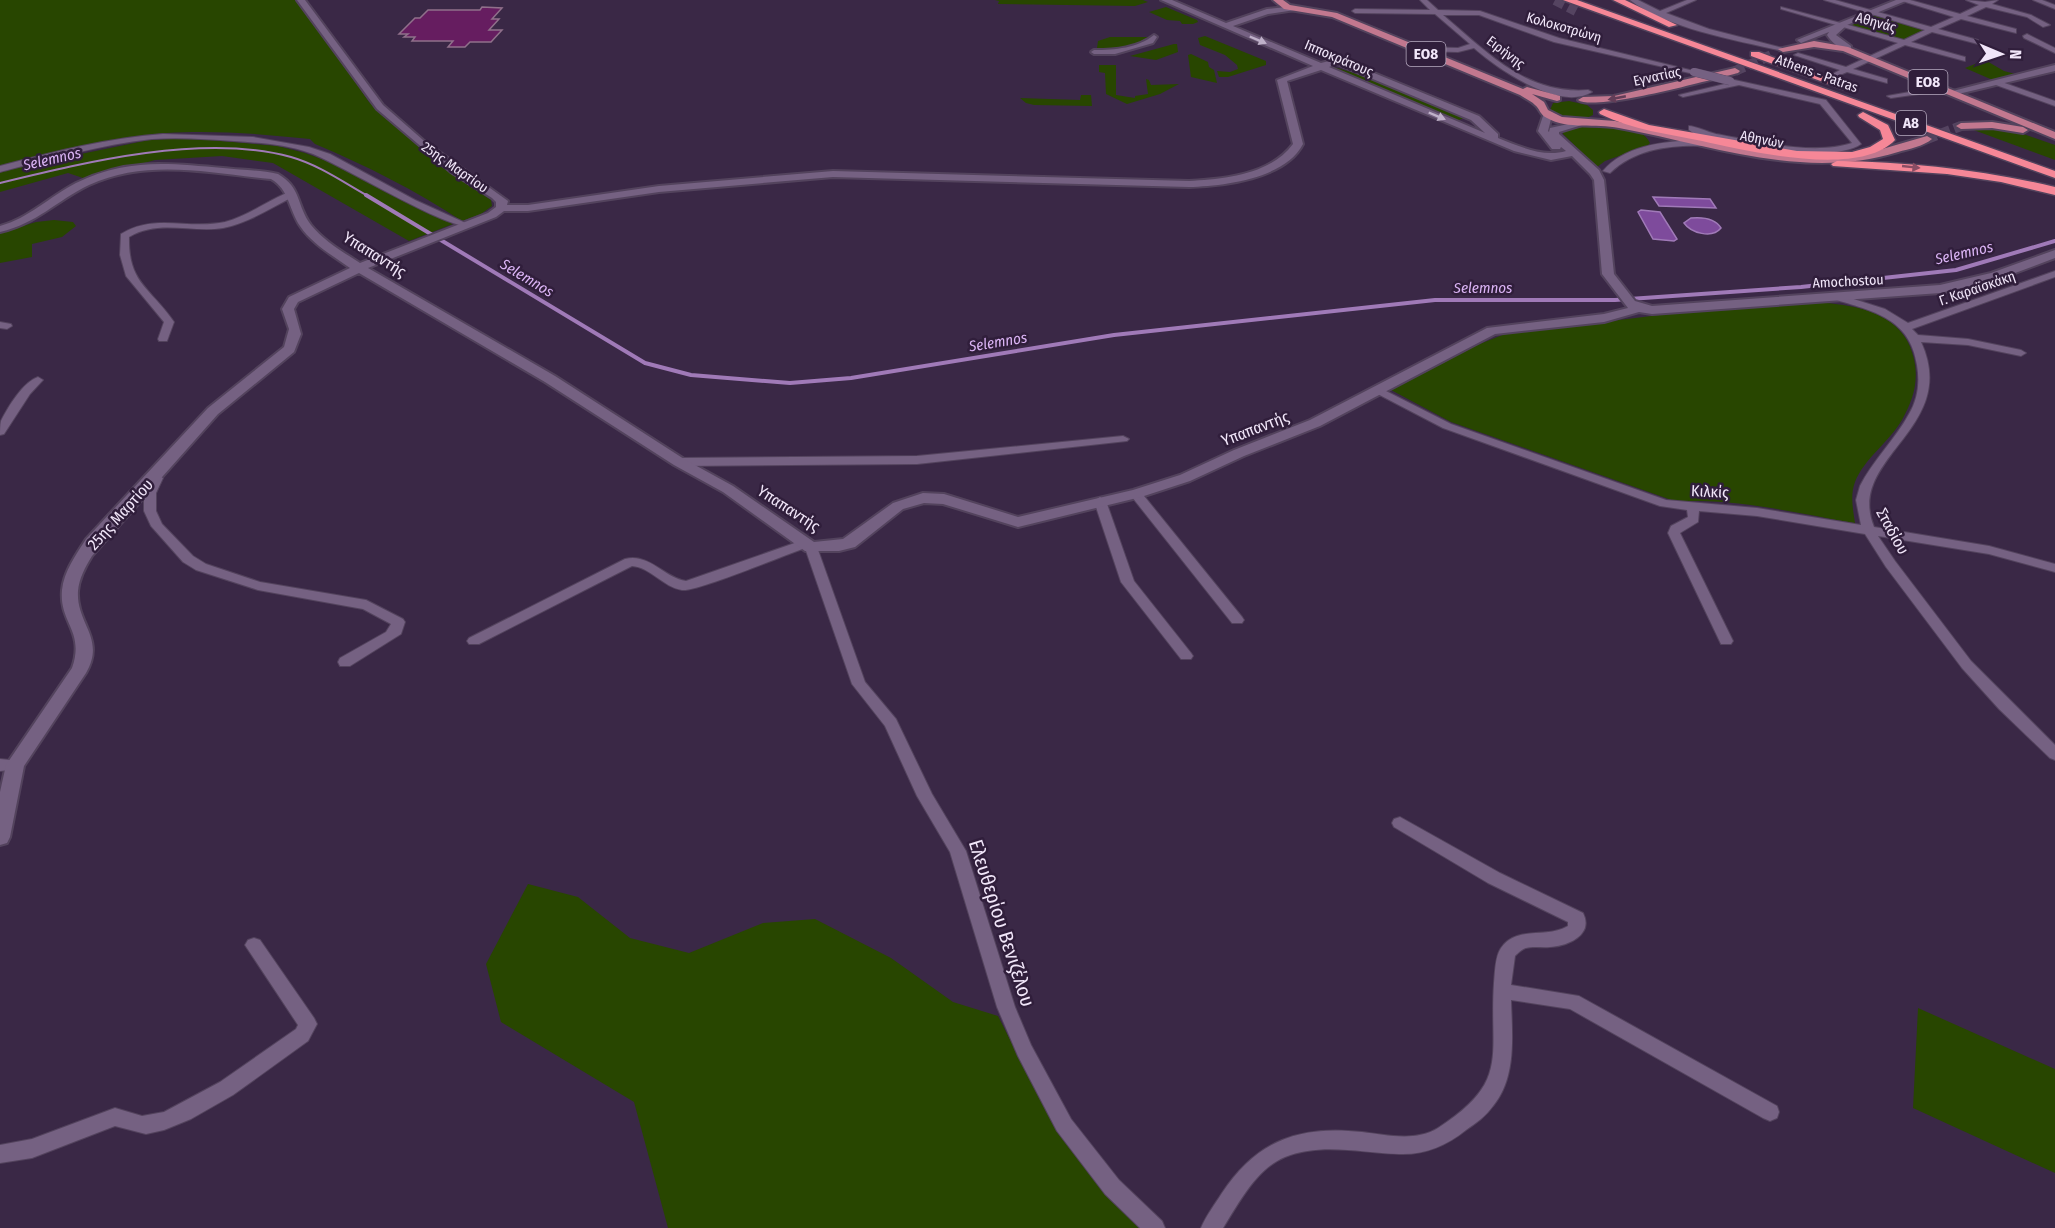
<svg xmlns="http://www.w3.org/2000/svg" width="2055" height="1228" font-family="'Fira Sans Condensed',sans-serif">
<rect width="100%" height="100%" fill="#3a2846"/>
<path fill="#284600" d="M0 0H295L337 55 369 102 440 166 491 200 492 206 481 214 462 221C415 190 367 166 315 144L310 139C241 132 138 122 76 155L149 140 186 138 278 146 305 153 343 167 403 201 453 224 409 241 273 163 222 156 155 160 86 179 68 173 0 192Z
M995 0H1143L1148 2 1135 6 998 4 999 1Z
M1166 7 1197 20 1198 22 1193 24H1182L1180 21 1167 20 1149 12Z
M1872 14 1932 31 1907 43 1844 25Z
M1205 36 1266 61V65L1228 77H1219L1217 71 1230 72 1238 69 1237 65 1225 55 1200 45 1198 38Z
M1110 37H1151L1150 40 1122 48H1097L1098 41Z
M1174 44H1177L1178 52 1156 60 1130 56Z
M1191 54 1208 62 1209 67 1214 70 1217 83 1191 77 1188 55Z
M1985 60 2004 71 2019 75 1995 81 1965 68Z
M1099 65H1116V95L1135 98V96L1148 94 1146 79 1149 80 1151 85 1179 84 1160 94 1127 104 1106 94 1105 73 1099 72Z
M1328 66C1349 69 1451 106 1464 118L1456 121Z
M1081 95H1091L1092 106 1034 105 1026 103 1020 98 1080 100Z
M1569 101 1587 105 1593 110V115C1580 122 1561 119 1550 110L1553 103Z
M1580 124C1600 124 1639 121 1650 143L1647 146 1605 161 1597 167 1563 134V130Z
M1990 127 2015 131 2055 145V160L1971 129Z
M54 220 73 222 76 226 62 237 32 244V257L0 263V233L36 222Z
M1811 302C1853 304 1904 311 1914 359 1919 382 1913 400 1902 420 1889 442 1864 459 1855 482 1850 495 1853 510 1855 523 1800 514 1732 497 1677 502L1451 422 1391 390 1477 345 1505 334 1700 310Z
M528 884 578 897 630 938 689 953 763 923 815 919 891 958 953 1002 998 1016 1048 1114 1121 1209 1144 1228H668L634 1102 501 1022 486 964Z
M1918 1008 2055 1069V1173L1913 1108Z"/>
<path fill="#7e4b9c" stroke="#a07ab8" stroke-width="1.5" d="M1653 197 1710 199 1716 208 1659 206Z
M1641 210 1660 212 1677 239 1674 241 1653 239 1638 212Z
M1691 218C1702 217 1715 218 1721 228 1712 239 1691 233 1684 223Z"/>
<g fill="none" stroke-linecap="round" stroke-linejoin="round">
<path stroke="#a07ab8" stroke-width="2" d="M0 183C86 162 204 133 291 157 319 165 343 182 368 196"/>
<path stroke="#a07ab8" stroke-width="4" d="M366 195 645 363 691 375 790 383 851 378 1114 335 1435 300H1615L1801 287 1956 270 2055 241"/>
</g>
<path fill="#661d60" stroke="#90708b" stroke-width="1.5" d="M482 7 502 8 492 19H499L489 30H502L491 42H470L465 47H448L453 41H412L415 37H404L408 34H399L415 18H420L428 10H480Z"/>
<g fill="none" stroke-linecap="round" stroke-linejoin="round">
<path stroke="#554461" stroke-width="10" stroke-dasharray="10 4.5" stroke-linecap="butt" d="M1735 71 1774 54
M1927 139 1961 126"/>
<path stroke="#554461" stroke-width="10" stroke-dasharray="10 5" stroke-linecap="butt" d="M1555 0 1576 11"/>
<g stroke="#53435d" stroke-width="4">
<path id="pedestrian" d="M1154 35 1157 37 1153 43 1115 54H1094L1091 52 1094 50C1115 50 1138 48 1154 35Z"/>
</g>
<g stroke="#53435d" stroke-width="2">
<path id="minor" d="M1420 0H1427L1438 10 1480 11 1559 38 1698 72 1694 74 1554 42 1479 15H1443C1487 52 1526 95 1588 90L1592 92C1559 112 1498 69 1474 48L1458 52 1422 51 1421 49 1425 47 1458 48 1470 44 1435 14 1355 13 1352 11 1355 9 1430 10Z
M1630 0H1638L1660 11 1687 0H1696L1666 13 1709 29 1787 49 1783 51C1739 41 1665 28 1630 0Z
M1824 0H1835L1931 27 1954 17 1899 0H1910L1960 14 1979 5 1966 0 1985 2 1998 0 1992 4 2031 15 2050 25 2043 27 2027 17 1986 7 1967 16 2016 29V33L1961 19 1938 29 1978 40V44L1932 32 1911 42 1965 57V61L1905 45 1853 69 1887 79V83L1847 72 1833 78 1829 76 1840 70 1794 55 1798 53 1846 67 1898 43 1781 9V7L1904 40 1925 30Z
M2033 0H2042L2055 5V9Z
M2027 34 2055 48V53L2024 38 2023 36Z
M1730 79 1826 100 1861 144C1832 165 1732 143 1696 135L1689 130V126C1695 126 1708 132 1716 134 1755 141 1813 156 1852 143L1820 104 1739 85 1683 97 1679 95 1729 83 1726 81Z
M1999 81 2055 101V106L1996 85 1995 83Z
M1944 86H1947V90L1891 98 1887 96Z
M163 134 253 137 309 147 330 154 415 200 470 225C456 235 335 161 310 153 286 144 260 143 234 141 207 139 179 137 152 139 100 145 50 159 0 172V166C53 152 108 138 163 134Z
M1692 140H1703L1707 143 1703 146C1670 145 1635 149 1610 173L1603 171C1624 146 1661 142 1692 140Z
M292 191 295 192V196C272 207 249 223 223 228 191 233 158 219 129 237 128 284 151 288 174 322L167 341H159L158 339 164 322 126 276 120 255 121 234C154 213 189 230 225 222 249 216 269 199 292 191Z
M2055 271V277L1912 329 1918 335 1968 339 2021 350 2026 353 2021 356 1968 345 1921 342C1961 429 1845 457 1874 527L1989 546 2055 564V572L1989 554 1878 536 1895 561 1971 661 2055 745V760L2050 758 1999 709 1962 668 1886 567 1865 534 1757 516 1699 511 1698 522 1680 533 1733 641 1731 644H1721L1668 533 1671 526 1688 517 1687 510 1660 506 1443 428 1372 391 1378 388 1382 389 1451 424 1666 500 1757 508 1861 525 1856 500 1860 486C1873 460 1895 440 1909 414 1918 399 1920 382 1917 365 1910 318 1873 311 1833 299V295H1841L1885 309 1908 323Z
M0 322 11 324 12 326 7 329 0 328Z
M38 377 43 380 30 394 4 434 0 435C0 431 0 425 1 421 8 407 23 382 38 377Z
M1123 436 1129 439 1127 441 917 464 679 466 673 462 679 458 917 456Z
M153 473 163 478 156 493V511L162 524 193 556 206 564 260 582 366 600 403 619 405 622 401 634 350 666H340L338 662 340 658 386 632 391 624 363 609 258 590 196 570 183 562 151 526 144 511V493L150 480 147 477Z
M1136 490 1140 491 1242 617 1244 620 1242 623H1232L1132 497 1130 494 1132 491Z
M1100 497 1106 501 1134 581 1191 653 1193 656 1191 659H1181L1121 582 1094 501Z
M806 539 817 547 865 682 896 719 932 794 966 851 1015 1007 1031 1045 1071 1119 1119 1180 1162 1221 1165 1228H1140L1105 1194 1057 1131 1018 1056 997 1007 950 852 917 796 885 726 852 684 805 548C785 555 696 592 682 590 663 587 650 567 632 566L479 644H469L467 641 469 638 625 559C650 553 664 578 686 581Z
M0 759 20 761 23 765 20 769 0 771Z
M1400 817 1500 873 1583 913C1594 935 1568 946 1550 947 1543 948 1534 946 1526 948 1522 949 1518 953 1515 956L1511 985 1579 996 1777 1106 1779 1112 1777 1118 1770 1121 1763 1118 1570 1009 1511 1000C1512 1035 1517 1077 1493 1106 1486 1116 1476 1123 1466 1130 1446 1146 1425 1155 1399 1154 1361 1153 1322 1142 1285 1157 1256 1169 1239 1203 1223 1228H1201C1206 1216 1215 1204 1222 1193 1257 1140 1300 1125 1362 1132 1386 1135 1416 1142 1438 1128 1511 1081 1489 1056 1494 983 1495 973 1495 956 1501 948 1517 925 1547 939 1568 926V922L1488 883 1394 827 1392 823 1394 819Z
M254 938 260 940 314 1018 317 1024 308 1041 233 1095 191 1119 164 1130 146 1134 115 1126 32 1158 0 1163V1145L32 1139 115 1108 142 1116 164 1112 220 1082 296 1029 298 1025 245 945 248 940Z"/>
</g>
<g stroke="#53435d" stroke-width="4">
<path id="tertiary" d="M297 0H305L383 105 423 140 508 201 507 205H528L659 186 833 171 1189 181C1224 179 1270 175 1293 144L1277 80 1313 66 1161 0H1172L1226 23 1267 9 1295 6V10L1268 14 1233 26 1321 63 1329 61V57H1335L1479 116 1498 134V138C1519 146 1543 158 1566 151L1561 147 1560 149H1552L1538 131 1544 113 1552 115 1548 131 1549 132 1550 128 1582 121V125L1559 132V134L1599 170 1604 180 1614 274 1635 301 1652 306 1940 285 1991 273 2055 250V258L1999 279 1940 293 1652 314 1639 312 1604 322 1495 334 1320 426 1244 456 1190 481 1141 497 1018 527 943 504 924 503 903 509 855 547 839 551H805L723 492 674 465 545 382 359 273 298 302 294 309 301 334 294 352 218 414 92 556C85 567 79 579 78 591 76 624 106 638 86 673L24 766 10 837 7 843 0 845V792L6 765 72 668C85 631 59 623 62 590 64 571 76 555 86 539L208 408 284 347 289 329 282 309 289 297 350 268C332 255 312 244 300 226 289 210 289 189 271 179 210 173 147 158 89 185 56 201 38 223 0 232V226C29 218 49 197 76 183 127 158 168 163 223 168 241 170 260 170 278 174 302 188 296 205 311 225 324 241 343 252 360 263L488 213 496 207V202L492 198 451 172 377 109ZM1337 64 1471 120 1485 133 1329 67ZM1321 70 1514 151 1551 160 1572 156 1590 174 1594 180 1602 274 1628 308 1604 314 1487 328 1310 420 1234 450 1180 475 1133 490 1018 517 944 494 923 493 893 503 843 539 814 542 733 486 684 459 555 376 368 268 496 217 504 211H528L659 192 833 177 1189 187C1223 186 1285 179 1303 144L1287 81Z
M2055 65V71L1954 95 1949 92Z"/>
</g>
<g stroke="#53435d" stroke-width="4">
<path id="secondary" d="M1896 0H1908L1847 25 1836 35 1851 46V50C1841 51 1832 43 1827 35L1829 32 1801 43 1797 40Z"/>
</g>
<g stroke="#53435d" stroke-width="4">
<path id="primary" d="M1273 0H1283L1290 5 1337 13 1523 89 1527 87 1560 96V100L1557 101 1532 94 1544 102 1548 110 1562 117 1615 121 1746 149 1798 157H1839L1865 154 1927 136 1932 139C1924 146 1909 149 1898 152 1804 181 1712 145 1619 128 1596 123 1568 130 1547 118 1540 115 1540 109 1535 105 1531 101 1524 98 1520 95L1332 17 1284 9Z
M1814 41 1848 47 2055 132V139L1843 51 1814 47 1783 52 1778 49Z
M1735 68 1740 71 1738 73C1713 79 1595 112 1578 100L1583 97 1614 96Z
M1992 122 2023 127 2028 130 2023 133 1992 128 1961 129 1956 126 1961 123Z"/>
</g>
<g stroke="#53435d" stroke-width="3">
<path id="motorway" d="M1563 0H1577L2055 171V178Z
M1613 0H1625L1677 25 1669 27Z
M1751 52H1759L1852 87 1843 89 1751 56Z
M1604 109 1649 125 1797 151 1852 152 1870 147 1883 139 1880 130 1859 117 1858 115 1863 112 1888 125 1895 140C1859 178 1748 151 1702 141 1668 134 1633 130 1600 114L1599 112Z
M1837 161C1911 162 1983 170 2055 187V195L2001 182 1947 174 1833 166 1831 164Z"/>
</g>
<use href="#pedestrian" fill="#756182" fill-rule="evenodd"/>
<use href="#minor" fill="#756182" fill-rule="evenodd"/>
<use href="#tertiary" fill="#756182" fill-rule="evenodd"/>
<use href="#secondary" fill="#756182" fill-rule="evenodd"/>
<use href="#primary" fill="#c2788f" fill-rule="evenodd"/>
<use href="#motorway" fill="#f68797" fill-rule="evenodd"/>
<g stroke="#53435d" stroke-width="9" stroke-linecap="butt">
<path id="minor-bridge" d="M1694 72 1730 81"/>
</g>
<use href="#minor-bridge" stroke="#756182" stroke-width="8"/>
</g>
<defs><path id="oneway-solid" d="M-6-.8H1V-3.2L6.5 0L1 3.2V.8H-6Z" transform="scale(1.5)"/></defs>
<g fill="#bfb1c9">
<use href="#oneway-solid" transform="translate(1258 40) rotate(23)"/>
<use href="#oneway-solid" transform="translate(1437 116) rotate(23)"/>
</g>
<use fill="#633e58" href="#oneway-solid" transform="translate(1617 98) rotate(169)"/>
<use fill="#894d64" href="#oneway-solid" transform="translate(1911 167) rotate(6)"/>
<g text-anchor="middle" stroke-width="5" stroke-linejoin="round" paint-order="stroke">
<g font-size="14" fill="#f1e6f9" stroke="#301e3b">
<text transform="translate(1876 22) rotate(16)" y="5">Αθηνάς</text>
<text transform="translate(1564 27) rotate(16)" y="5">Κολοκοτρώνη</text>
<text transform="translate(1506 52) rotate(37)" y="5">Ειρήνης</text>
<text transform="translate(1339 58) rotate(23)" y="5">Ιπποκράτους</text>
<text transform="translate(1817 73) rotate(20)" y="5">Athens - Patras</text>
<text transform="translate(1657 76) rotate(-12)" y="5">Εγνατίας</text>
<text transform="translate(1762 139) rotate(11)" y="5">Αθηνών</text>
<text transform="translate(455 167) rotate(35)" y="5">25ης Μαρτίου</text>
<text transform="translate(1848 281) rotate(-3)" y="5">Amochostou</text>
<text transform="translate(1977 288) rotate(-19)" y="5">Γ. Καραϊσκάκη</text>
</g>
<g fill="#301e3b" stroke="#b7aac0" stroke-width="1.5">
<rect x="1406.5" y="42" width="39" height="24" rx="4.5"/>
<rect x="1908.5" y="70" width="39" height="24" rx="4.5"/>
<rect x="1896" y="111" width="30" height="24" rx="4.5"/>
</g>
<g font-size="15" font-weight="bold" fill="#f1e6f9">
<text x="1426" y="59">ΕΟ8</text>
<text x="1928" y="87">ΕΟ8</text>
<text x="1911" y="128">Α8</text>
</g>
<g font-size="15" font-style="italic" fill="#dbb4f5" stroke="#301e3b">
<text transform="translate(52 159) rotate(-13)" y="5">Selemnos</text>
<text transform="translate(1964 253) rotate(-13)" y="5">Selemnos</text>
<text transform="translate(527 278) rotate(31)" y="5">Selemnos</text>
<text x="1483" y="293">Selemnos</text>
<text transform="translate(998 342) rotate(-9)" y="5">Selemnos</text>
</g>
<g font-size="16" fill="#f1e6f9" stroke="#301e3b">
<text transform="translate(375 254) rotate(32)" y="6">Υπαπαντής</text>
<text transform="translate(1255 428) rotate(-21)" y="6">Υπαπαντής</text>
<text transform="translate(1710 491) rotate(3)" y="6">Κιλκίς</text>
<text transform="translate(789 508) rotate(33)" y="6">Υπαπαντής</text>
<text transform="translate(120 514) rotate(-48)" y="6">25ης Μαρτίου</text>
<text transform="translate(1893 531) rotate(61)" y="6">Σταδίου</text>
</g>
<g font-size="20" fill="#f1e6f9" stroke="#301e3b">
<text transform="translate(1002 923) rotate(72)" y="7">Ελευθερίου Βενιζέλου</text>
</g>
</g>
<g transform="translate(2001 54) rotate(92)" stroke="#301e3b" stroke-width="4.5" paint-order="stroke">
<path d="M0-4.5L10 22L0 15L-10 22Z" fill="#f1e6f9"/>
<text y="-9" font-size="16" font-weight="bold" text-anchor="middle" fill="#f1e6f9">N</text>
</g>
</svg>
